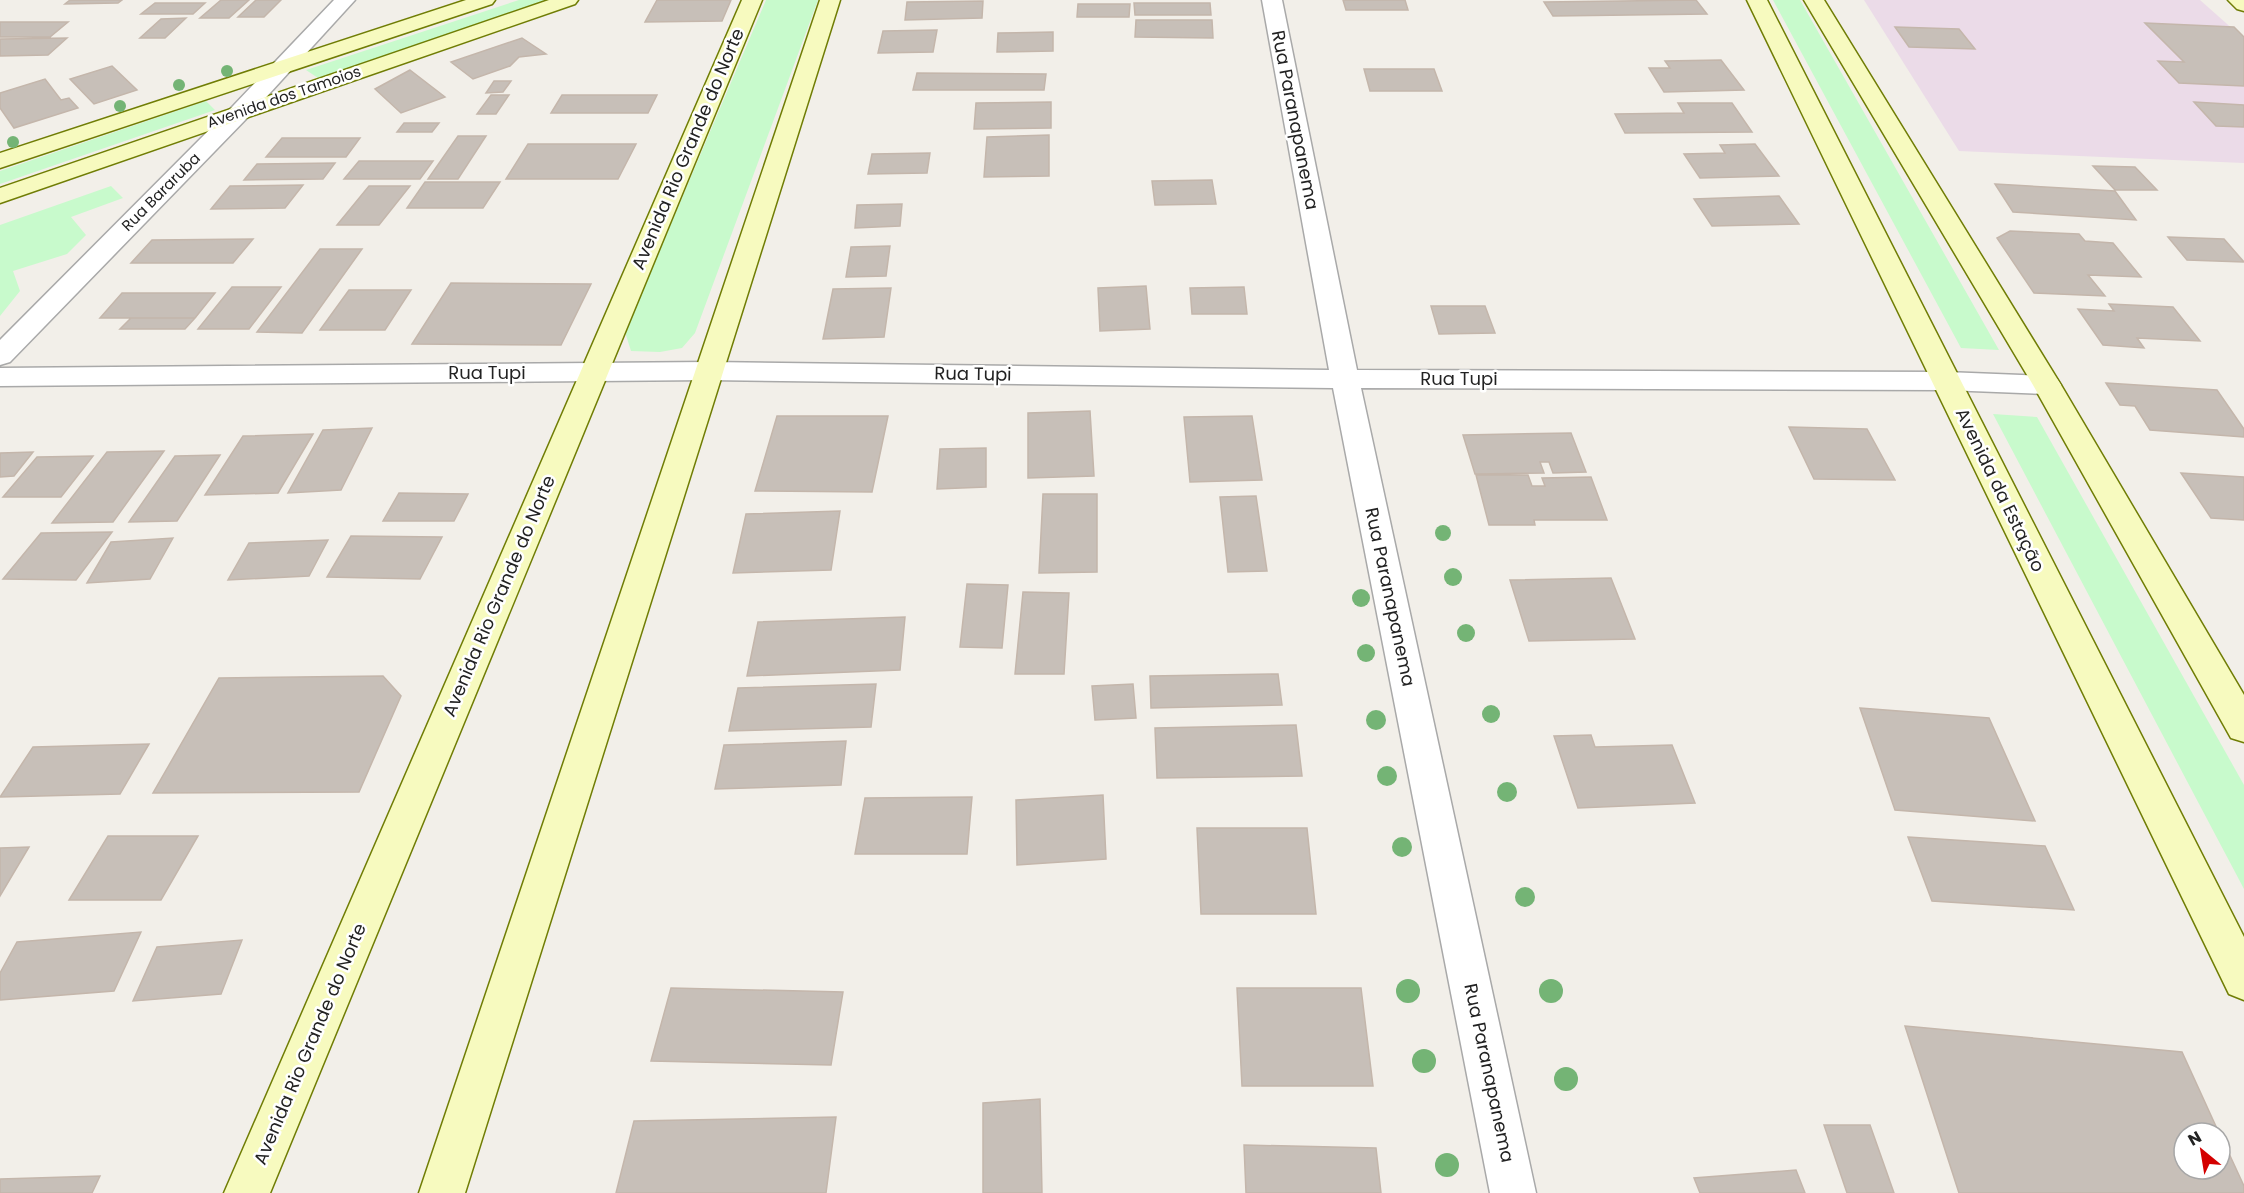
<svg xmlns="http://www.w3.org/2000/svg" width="2244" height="1193" font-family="Poppins,sans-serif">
<rect width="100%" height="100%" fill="#f2efe9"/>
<path fill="#ebdbe8" d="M1864 0H2200L2244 39V163L1959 151Z"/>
<path fill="#c8facc" d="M519 0H549L318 78 306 70Z
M766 0H818L695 333 682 348 660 352 631 351 625 332Z
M1773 0H1800L1999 350 1961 348Z
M206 101 215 110 0 184V171Z
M111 186 123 198 71 217 86 235 67 254 13 271 20 291 0 316V225Z
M1993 414 2037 417 2244 785V889Z"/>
<path fill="#c7bfb8" stroke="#c4b6ab" stroke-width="1.5" d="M70 0H122L118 3 65 4Z
M221 0H249L229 18H200Z
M256 0H281L264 17H238Z
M657 0H731L722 21 645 22Z
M1343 0H1405L1408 10H1346Z
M1696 0 1707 14 1553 16 1544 2Z
M983 1 982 18 905 20 907 2Z
M155 3H205L193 14H141Z
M1134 3H1210L1211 15H1135Z
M1078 4H1130L1129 17H1077Z
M186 18 165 38H140L161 19Z
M1136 20H1212L1213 38 1135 37Z
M0 22H68L50 37H0Z
M2145 23 2234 27 2244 37V86L2179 83 2158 61 2184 62Z
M1895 27 1959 29 1975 49 1909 47Z
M937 30 933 52 878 53 883 31Z
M1053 32V51L997 52 998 33Z
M67 38 48 55 0 56V39Z
M522 38 546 54 519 57 510 66 473 79 451 62Z
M1721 60 1744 90 1664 92 1649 68H1670L1665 61Z
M112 66 137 90 94 104 70 79Z
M1364 69H1434L1442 91H1370Z
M410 70 445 97 401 113 375 89Z
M917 73 1046 74 1044 90H913Z
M45 79 61 100 69 98 78 108 14 128 0 108V93Z
M494 81H511L503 92 486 93Z
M491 95H509L496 114H477Z
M562 95H657L648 113H551Z
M1051 102V128L974 129 976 103Z
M2194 102 2244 105V127L2216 126Z
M1678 103H1732L1752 132 1625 133 1615 114 1684 113Z
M404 123H439L432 132H397Z
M1049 135V176L984 177 987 137Z
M458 136H486L458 179H428Z
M282 138H360L346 157H266Z
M528 144H636L618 179H506Z
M1755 144 1779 176 1700 178 1684 154 1725 153 1720 145Z
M930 153 927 173 868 174 872 154Z
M359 161H433L420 179H344Z
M335 163 323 179 244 180 257 164Z
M2093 166 2135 167 2157 190H2115Z
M1212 180 1216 204 1155 205 1152 181Z
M425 182H500L483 208H407Z
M1995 184 2115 191 2136 220 2013 212Z
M303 185 285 208 211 209 230 186Z
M369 186H410L379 225H337Z
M1779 196 1799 224 1712 226 1694 199Z
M902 204 900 226 855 228 857 205Z
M2010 231 2079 234 2085 241 2113 243 2141 277 2088 275 2105 296 2034 293 1997 238Z
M2168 237 2224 239 2244 262 2187 260Z
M253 239 233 263H131L152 240Z
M890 246 886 276 846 277 851 247Z
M320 249H362L302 333 257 332Z
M451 283 591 284 561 345 412 344Z
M1146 286 1150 329 1100 331 1098 288Z
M232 287H281L249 329H198Z
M1244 287 1247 314H1192L1190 288Z
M891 288 884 337 823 339 833 289Z
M349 290H411L385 330H320Z
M122 293H215L195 318H100Z
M2109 304 2173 307 2200 341 2137 338 2144 348 2103 345 2078 309 2114 311Z
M1431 306H1485L1495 333 1439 334Z
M131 318H195L185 329H120Z
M2106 383 2217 390 2244 429V437L2150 430 2135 406 2120 405Z
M1090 411 1094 476 1028 478V413Z
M777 416H888L872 492 755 491Z
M1252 416 1262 480 1190 482 1184 417Z
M1789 427 1867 429 1895 480 1814 479Z
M372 428 341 490 288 493 323 430Z
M1571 433 1586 472 1553 473 1549 462H1540L1544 473 1475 474 1463 435Z
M313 434 278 493 205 495 243 436Z
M986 448V487L937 489 940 449Z
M164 451 113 522 52 523 107 452Z
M33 452 14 476 0 477V453Z
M220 455 177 521 129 522 175 456Z
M93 456 61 497H3L37 457Z
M2181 473 2244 477V520L2211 518Z
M1476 475H1528L1532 486H1545L1542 478 1591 477 1607 520H1534L1535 525H1489Z
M399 493 468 494 454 521H383Z
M1043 494H1097V572L1039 573Z
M1256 496 1267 571 1228 572 1220 497Z
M840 511 831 570 733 573 746 514Z
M112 532 76 580 3 579 41 533Z
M351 536 442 537 420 579 327 577Z
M173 538 150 579 87 583 111 542Z
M328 540 309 576 228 580 249 543Z
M1611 578 1635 639 1529 641 1510 580Z
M967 584 1008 585 1002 648 960 647Z
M1023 592 1069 593 1064 674H1015Z
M905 617 900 670 747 676 758 622Z
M1278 674 1282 705 1151 708 1150 676Z
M383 676 401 696 359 792 153 793 219 678Z
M876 684 871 727 729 731 738 688Z
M1133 684 1136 718 1095 720 1092 686Z
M1860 708 1989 718 2035 821 1895 810Z
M1296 725 1302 776 1157 778 1155 728Z
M1591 735 1595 747 1672 745 1695 803 1578 808 1554 736Z
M846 741 841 785 715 789 724 745Z
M149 744 120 794 0 797 33 747Z
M1103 795 1106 859 1017 865 1016 800Z
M972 797 967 854H855L865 798Z
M1197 828H1307L1316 914H1201Z
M108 836H198L161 900H69Z
M1908 837 2045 846 2074 910 1932 901Z
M29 847 0 896V848Z
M141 932 114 991 0 1000V973L17 942Z
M242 940 221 994 133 1001 157 947Z
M671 988 843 992 831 1065 651 1061Z
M1237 988H1361L1373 1086H1242Z
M1905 1026 2182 1052 2219 1133H2184V1169H2220V1134L2244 1186V1193H1959Z
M1040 1099 1042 1193H983V1103Z
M836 1117 826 1193H616L634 1121Z
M1824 1125H1870L1894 1193H1847Z
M1244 1145 1376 1148 1381 1193H1246Z
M1796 1170 1805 1193H1700L1694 1178Z
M100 1176 92 1193H0V1179Z"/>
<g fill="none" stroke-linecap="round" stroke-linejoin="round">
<g stroke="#a9a9a9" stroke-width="3">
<path id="street" d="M334 0H355L249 116 10 362 0 365V340L233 106Z
M1262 0H1282L1357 370 1946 372 2047 376 2057 379 2061 385 2057 391 2047 394 1946 390 1361 388 1536 1193H1490L1333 388 709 380 0 386V368L709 362 1329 370Z"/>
</g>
<g stroke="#707d05" stroke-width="3">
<path id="secondary" d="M466 0H495L492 4 0 168V153Z
M549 0H578L575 4 0 203V188Z
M742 0H762L270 1193H224Z
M820 0H840L465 1193H419Z
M1747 0H1767L2244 937V1000L2229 994Z
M1804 0H1824L2061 385 2244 695V742L2231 738 2033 385Z
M2228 0H2244V11L2237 9Z"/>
</g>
<use href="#street" fill="#fff" fill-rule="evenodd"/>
<use href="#secondary" fill="#f7fabf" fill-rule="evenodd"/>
</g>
<g fill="#74b475">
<circle cx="227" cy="71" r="6"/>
<circle cx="179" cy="85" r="6"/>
<circle cx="120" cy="106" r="6"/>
<circle cx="13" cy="142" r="6"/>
<circle cx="1443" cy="533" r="8"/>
<circle cx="1453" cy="577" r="9"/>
<circle cx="1361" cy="598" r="9"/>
<circle cx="1466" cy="633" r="9"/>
<circle cx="1366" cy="653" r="9"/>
<circle cx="1491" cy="714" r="9"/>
<circle cx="1376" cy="720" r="10"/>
<circle cx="1387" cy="776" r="10"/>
<circle cx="1507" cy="792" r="10"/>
<circle cx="1402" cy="847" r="10"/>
<circle cx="1525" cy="897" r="10"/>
<circle cx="1408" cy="991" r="12"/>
<circle cx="1551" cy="991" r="12"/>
<circle cx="1424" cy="1061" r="12"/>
<circle cx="1566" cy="1079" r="12"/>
<circle cx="1447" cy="1165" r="12"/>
</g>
<g text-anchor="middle" stroke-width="5" stroke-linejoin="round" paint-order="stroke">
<g font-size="15" fill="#222" stroke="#fff">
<text transform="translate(284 97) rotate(-19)" y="5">Avenida dos Tamoios</text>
<text transform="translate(161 192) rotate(-45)" y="5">Rua Bararuba</text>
</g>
<g font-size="18" fill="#222" stroke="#fff">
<text transform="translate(1295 120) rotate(79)" y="6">Rua Paranapanema</text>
<text transform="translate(688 149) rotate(-67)" y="6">Avenida Rio Grande do Norte</text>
<text x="487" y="379">Rua Tupi</text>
<text transform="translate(973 374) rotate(1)" y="6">Rua Tupi</text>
<text x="1459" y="385">Rua Tupi</text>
<text transform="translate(2000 490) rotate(64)" y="6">Avenida da Estação</text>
<text transform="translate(499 596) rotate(-67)" y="6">Avenida Rio Grande do Norte</text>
<text transform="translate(1390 597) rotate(78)" y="6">Rua Paranapanema</text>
<text transform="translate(310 1044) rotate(-67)" y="6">Avenida Rio Grande do Norte</text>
<text transform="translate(1489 1073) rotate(78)" y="6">Rua Paranapanema</text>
</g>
</g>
<g transform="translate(2202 1151) rotate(330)"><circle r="28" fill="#ffffff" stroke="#a7a7a7" stroke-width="1.5"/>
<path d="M0-4.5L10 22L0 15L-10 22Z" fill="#d40000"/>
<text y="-9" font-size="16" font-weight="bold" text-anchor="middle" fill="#222222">N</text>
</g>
</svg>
